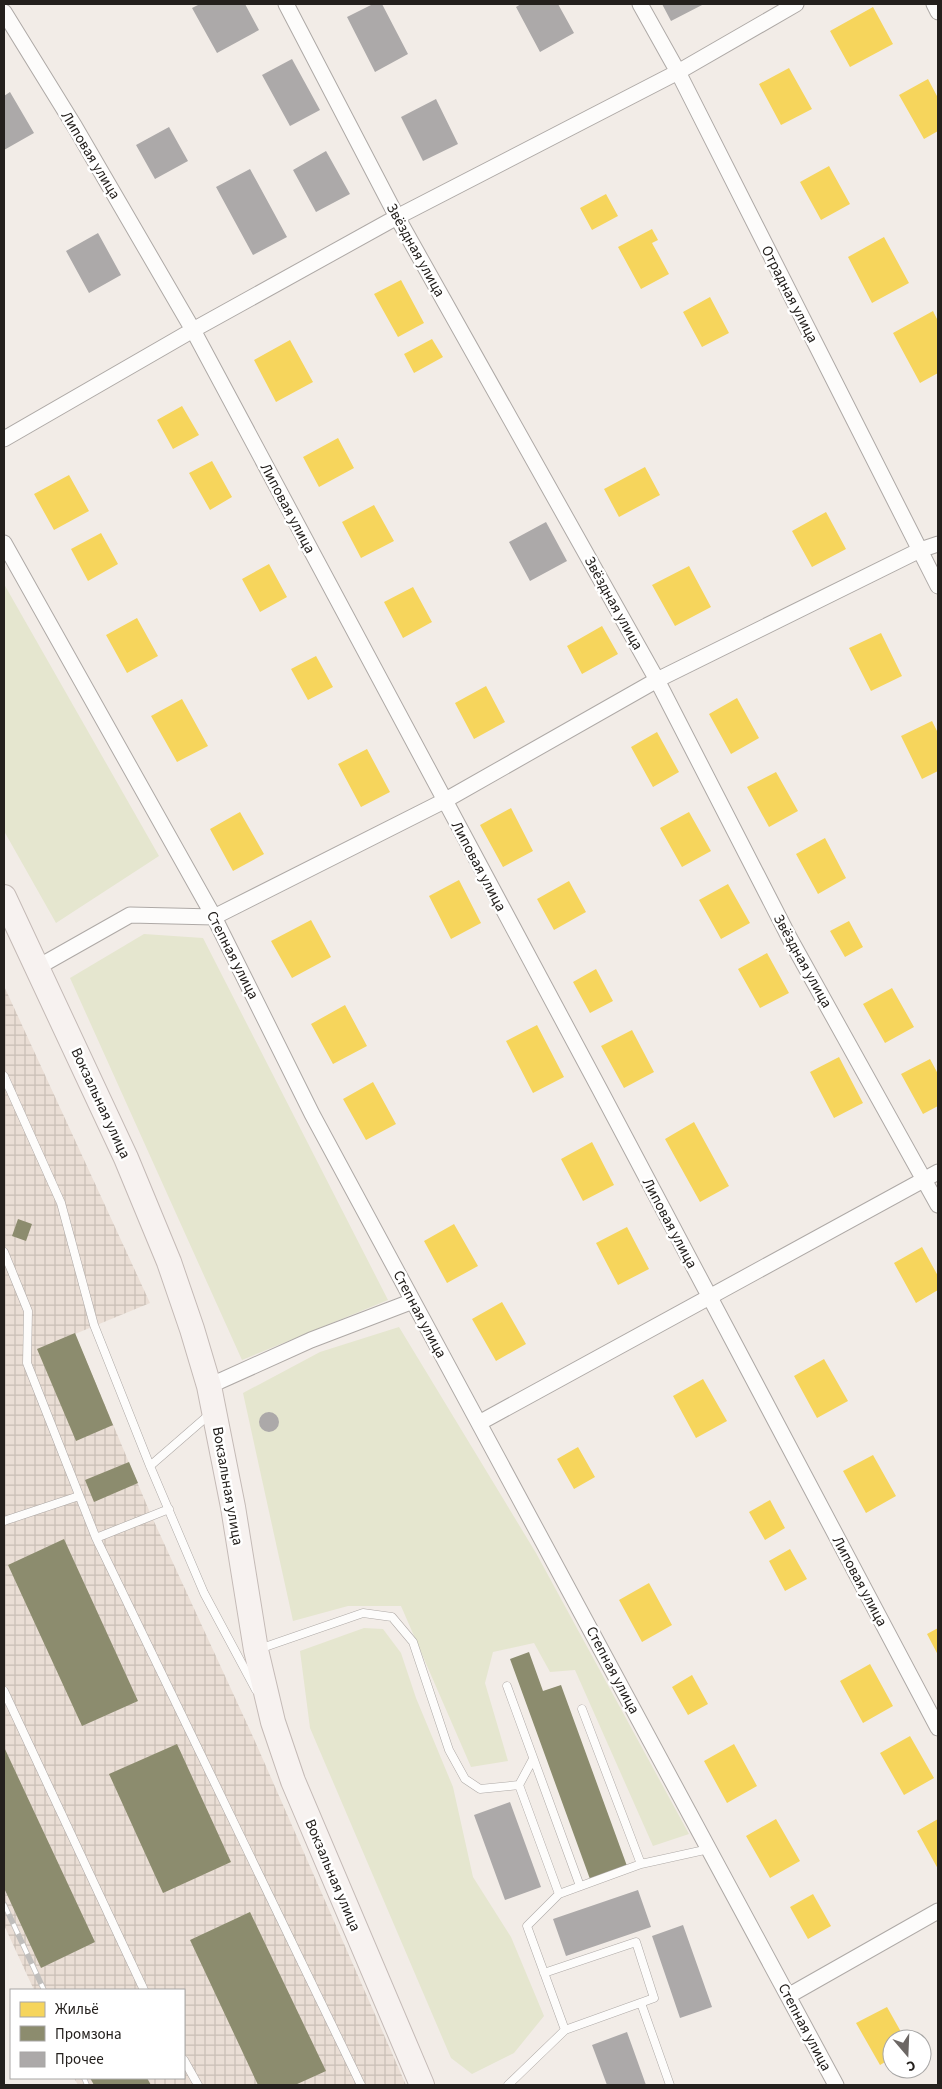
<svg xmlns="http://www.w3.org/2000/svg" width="942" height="2089" font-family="'Source Sans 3',sans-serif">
<defs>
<pattern id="industrial-grid" width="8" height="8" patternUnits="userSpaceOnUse" patternTransform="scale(1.25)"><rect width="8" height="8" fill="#eaded5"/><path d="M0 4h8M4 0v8" fill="none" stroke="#c9beb6"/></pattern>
</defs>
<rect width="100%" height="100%" fill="#f2ece7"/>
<path fill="url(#industrial-grid)" d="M4 986 150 1303 75 1334 151 1515 254 1739 406 2085H78L74 2078H184V1990H34L4 1925Z"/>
<path fill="#e5e6cf" d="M4 584 159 856 56 923 4 831Z
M144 934 203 938 388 1300 242 1360 70 978Z
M399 1327 536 1553 689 1834 653 1846 575 1670 550 1672 534 1643 493 1652 485 1683 508 1761 471 1767 401 1606H348L293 1621 243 1393 320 1352Z
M364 1628 383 1629 401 1653 416 1698 453 1787 473 1877 511 1937 544 2016 514 2053 472 2074 451 2058 310 1728 300 1651Z"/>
<path fill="#f6d55c" d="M873 7 893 44 850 67 830 31Z
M789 68 812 109 781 125 759 84Z
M928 79 938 98V131L924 139 899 95Z
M829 166 850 204 821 220 800 182Z
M606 194 618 216 592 230 580 208Z
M652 229 658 240 652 243 669 274 641 289 618 247Z
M884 237 909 283 872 303 848 257Z
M401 280 424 323 398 337 374 294Z
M710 297 729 333 702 347 683 312Z
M933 311 938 321V373L920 383 893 333Z
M432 339 443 357 414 373 404 354Z
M290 340 313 382 276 402 254 360Z
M182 406 199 435 173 449 157 420Z
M338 438 354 468 319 487 303 457Z
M212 461 232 497 210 510 189 473Z
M645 467 660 495 619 517 604 489Z
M69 475 89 511 54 530 34 494Z
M374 505 394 541 361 558 342 522Z
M826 512 846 549 812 567 792 531Z
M101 533 118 564 88 581 71 549Z
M269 564 287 597 260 612 242 579Z
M689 566 711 607 675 626 652 585Z
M413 587 432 622 403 638 384 602Z
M137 618 158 656 127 673 106 635Z
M602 626 618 654 582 674 567 646Z
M881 633 902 676 871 691 849 648Z
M316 656 333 687 308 700 291 669Z
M486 686 505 722 474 739 455 703Z
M737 698 759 738 731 754 709 714Z
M182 699 208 746 177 762 151 716Z
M932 721 938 733V771L922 779 901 736Z
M657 732 679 772 653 787 631 747Z
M367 749 390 792 361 807 338 764Z
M776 772 798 811 769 827 747 787Z
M511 808 533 851 503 867 480 825Z
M240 812 264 854 233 871 210 829Z
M689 812 711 851 682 867 660 828Z
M825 838 846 878 818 894 796 854Z
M459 880 481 923 451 939 429 896Z
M569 881 586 912 554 930 537 899Z
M728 884 750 923 721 939 699 900Z
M311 920 331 957 292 978 271 941Z
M849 921 863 947 845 957 830 931Z
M767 953 789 993 760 1008 738 969Z
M596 969 613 1001 590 1013 573 982Z
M892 988 914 1027 885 1043 863 1004Z
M345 1005 367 1046 333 1064 311 1024Z
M537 1025 564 1077 533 1093 506 1041Z
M632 1030 654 1072 624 1088 601 1046Z
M839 1057 863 1103 834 1118 810 1072Z
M930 1059 938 1074V1106L923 1114 901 1074Z
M373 1082 396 1124 366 1140 343 1099Z
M694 1122 729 1186 700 1202 665 1139Z
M592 1142 614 1185 583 1201 561 1159Z
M454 1224 478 1266 447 1283 424 1241Z
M627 1227 649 1269 618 1285 596 1243Z
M922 1247 938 1276V1290L916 1303 894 1263Z
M502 1302 526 1344 496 1361 472 1319Z
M824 1359 848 1401 817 1418 794 1376Z
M703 1379 727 1421 696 1438 673 1396Z
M578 1447 595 1477 574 1489 557 1459Z
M873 1455 896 1496 866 1513 843 1471Z
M770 1500 785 1528 765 1540 749 1512Z
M790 1549 807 1579 785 1591 769 1561Z
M649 1583 672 1625 642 1642 619 1600Z
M938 1628V1655L927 1634Z
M870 1664 893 1706 863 1723 840 1681Z
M692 1675 708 1704 688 1715 672 1687Z
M910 1736 934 1778 904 1795 880 1753Z
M734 1744 757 1786 727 1803 704 1761Z
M776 1819 800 1861 770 1878 746 1836Z
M938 1819V1869L917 1831Z
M813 1894 831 1926 808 1939 790 1907Z
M887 2007 905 2039H892V2058L880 2065 856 2023Z"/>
<path fill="#8c8c6e" d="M18 1219 32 1224 26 1241 12 1236Z
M75 1333 113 1425 76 1441 37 1349Z
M129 1462 138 1483 94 1502 85 1480Z
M64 1539 138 1701 82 1726 8 1565Z
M529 1652 543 1691 561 1685 627 1866 590 1879 510 1659Z
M177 1744 231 1862 163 1893 109 1774Z
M4 1747 95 1942 41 1968 4 1888Z
M250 1912 326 2071 295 2085H258L190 1940Z
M90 2078H147L151 2085H94Z"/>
<path fill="#aca9a9" d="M200 4H245L259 30 217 53 192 8Z
M373 4H382L408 54 375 72 347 17Z
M521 4H558L574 33 540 52 516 7Z
M662 4H704L671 21Z
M292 59 320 110 290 126 262 75Z
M10 92 34 133 4 150V96Z
M436 99 458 144 423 161 401 117Z
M169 127 188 161 155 179 136 145Z
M326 151 350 194 316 212 293 170Z
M250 169 287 237 253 255 216 187Z
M98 233 121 275 89 293 66 251Z
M546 522 567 561 530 581 509 542Z
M259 1422a10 10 0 1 1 20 0a10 10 0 1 1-20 0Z
M510 1802 541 1887 505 1900 474 1815Z
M638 1890 651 1927 566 1956 553 1919Z
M683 1925 712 2007 680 2018 652 1936Z
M627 2032 646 2085H607L592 2045Z"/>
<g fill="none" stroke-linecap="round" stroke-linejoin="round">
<g stroke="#aea9a6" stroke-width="9">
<path id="service" d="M4 1076 61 1203 94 1325 150 1466 204 1593 256 1690
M4 1252 28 1311 27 1363 96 1538 361 2085
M150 1466 211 1413
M4 1521 79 1496
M96 1538 169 1509
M259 1649 363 1613 392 1617 413 1642 449 1750 465 1779 480 1789 519 1785
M507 1686 580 1886
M4 1691 144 1990
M582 1709 641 1864
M533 1759 519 1785 559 1894 527 1926 565 2030
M559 1894 641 1864 709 1849
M641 2003 670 2085
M184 2060 198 2085
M508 2085 565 2030 654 1998 636 1942 544 1973"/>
</g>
<g stroke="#aea9a6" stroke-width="17">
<path id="minor" d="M286 4 397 217 657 680 790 939 938 1205
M640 4 678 72 938 586
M934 4 938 12
M4 12 75 127 193 330 599 1088 938 1728
M4 439 193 330 397 217 678 72 796 4
M4 543 214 917 312 1114 836 2085
M38 967 130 915 214 917 444 801 657 680 920 550 938 544
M209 1386 311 1340 413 1301
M479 1423 938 1172
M788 1996 938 1911"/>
</g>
<g stroke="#c4bab6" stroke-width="26">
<path id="primary" d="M4 897 126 1158 169 1262 192 1329 209 1386 233 1507 256 1650 273 1722 293 1781 422 2085"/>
</g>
<use href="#service" stroke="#fdfcfb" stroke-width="8"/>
<use href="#minor" stroke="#fdfcfb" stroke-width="15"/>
<use href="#primary" stroke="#f7f2f0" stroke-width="24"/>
<g stroke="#c0bebc" stroke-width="5.5">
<path id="rail" d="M4 1904 44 1990
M84 2078 87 2085"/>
</g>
<use href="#rail" stroke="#fff" stroke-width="4" stroke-dasharray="11" stroke-linecap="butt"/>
</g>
<g text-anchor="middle" stroke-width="5" stroke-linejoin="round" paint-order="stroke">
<g font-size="15" fill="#24201d" stroke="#fff">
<text transform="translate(91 155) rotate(59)" y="5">Липовая улица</text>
<text transform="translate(416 250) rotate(61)" y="5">Звёздная улица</text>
<text transform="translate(790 294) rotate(63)" y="5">Отрадная улица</text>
<text transform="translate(288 508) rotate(62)" y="5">Липовая улица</text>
<text transform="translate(614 603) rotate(61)" y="5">Звёздная улица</text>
<text transform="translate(479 866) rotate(62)" y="5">Липовая улица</text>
<text transform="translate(233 955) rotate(63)" y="5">Степная улица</text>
<text transform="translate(803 961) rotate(61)" y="5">Звёздная улица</text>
<text transform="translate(101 1103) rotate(65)" y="5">Вокзальная улица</text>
<text transform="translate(670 1223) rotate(62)" y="5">Липовая улица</text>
<text transform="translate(420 1314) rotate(62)" y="5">Степная улица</text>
<text transform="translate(228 1486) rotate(80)" y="5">Вокзальная улица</text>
<text transform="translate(860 1581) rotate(62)" y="5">Липовая улица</text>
<text transform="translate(613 1670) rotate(62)" y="5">Степная улица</text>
<text transform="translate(333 1875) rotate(67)" y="5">Вокзальная улица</text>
<text transform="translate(805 2027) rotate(62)" y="5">Степная улица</text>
</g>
</g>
<rect width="942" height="2089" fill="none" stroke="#24201d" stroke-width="10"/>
<rect x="10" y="1989" width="175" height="90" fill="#ffffff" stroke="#a7a6a5"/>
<rect x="20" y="2002" width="25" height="15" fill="#f6d55c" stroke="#a7a6a5"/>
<text x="55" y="2014" font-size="15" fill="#24201d">Жильё</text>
<rect x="20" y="2026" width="25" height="15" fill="#8c8c6e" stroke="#a7a6a5"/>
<text x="55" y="2039" font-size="15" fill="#24201d">Промзона</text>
<rect x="20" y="2052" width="25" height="15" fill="#aca9a9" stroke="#a7a6a5"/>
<text x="55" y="2064" font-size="15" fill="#24201d">Прочее</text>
<g transform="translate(907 2054) rotate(161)"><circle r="24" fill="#ffffff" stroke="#a7a6a5"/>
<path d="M0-4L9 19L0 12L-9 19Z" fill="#6c6764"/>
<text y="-8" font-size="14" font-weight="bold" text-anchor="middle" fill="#24201d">С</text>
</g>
</svg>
